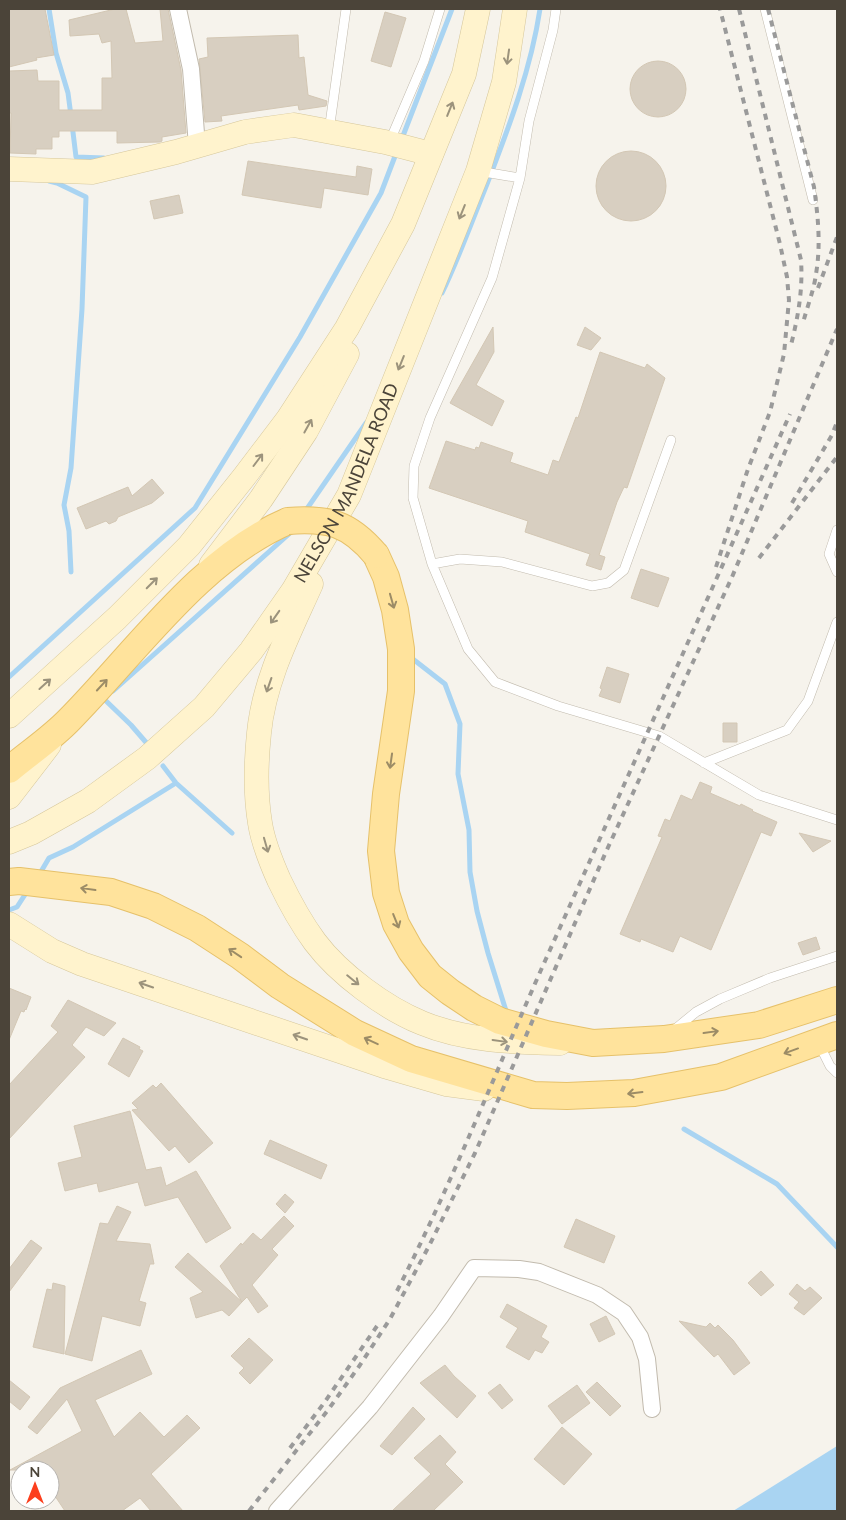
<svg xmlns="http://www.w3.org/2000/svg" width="846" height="1520" font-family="Lato,sans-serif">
<rect width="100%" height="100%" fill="#f6f3ec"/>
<path fill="#a9d4f2" d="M837 1446V1511H733Z"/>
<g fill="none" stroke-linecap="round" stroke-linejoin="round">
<path stroke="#a9d4f2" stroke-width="5" d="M49 9 56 53 68 93 71 116
M72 124 76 157 104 158
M401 141 452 9
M49 181 57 183 86 197 82 309 71 468 64 505 69 531 71 572
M442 293C459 258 472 221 487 184 509 127 531 69 540 9
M304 513 366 423
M409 656 445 684 460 724 458 774 469 830 470 872 477 911 488 953 507 1014
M9 677 195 508 300 337 381 193 397 151
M113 691 289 534
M106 697 104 699 131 725 150 747
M163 766 176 783 232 833
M39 875 49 858 73 847 176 783
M9 910 17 907 28 890
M684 1129 777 1184 837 1247"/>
</g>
<path fill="#d8cfc1" stroke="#d3c7b4" d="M9 9H45L54 55 36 58 37 60 9 67Z
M115 9H126L135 43 163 41 160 9H168L181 70 186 133 162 137V141L160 142 117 143V131H59V137H52V149H36V154L10 153 11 113H9V71L37 70 38 81H59V110H102V78H112L111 41 102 43 99 34 70 36 69 20Z
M385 12 406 18 391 67 371 61Z
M298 35 299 58 304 57 308 95 327 101 326 106 299 110 298 105 221 116 222 121 205 122 199 59 208 57 207 38Z
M630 89a28 28 0 1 1 56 0a28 28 0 1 1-56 0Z
M596 186a35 35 0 1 1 70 0a35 35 0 1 1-70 0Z
M248 161 356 177 357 166 372 169 368 195 324 188 321 208 242 195Z
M179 195 183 213 154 219 150 201Z
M493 327 494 352 476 385 504 401 492 426 450 403Z
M585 327 601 338 591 350 577 345Z
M600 352 645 368 647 364 665 378 627 488 624 487 617 502 599 555 605 557 601 570 586 565 590 554 525 532 528 521 429 488 446 441 475 450 476 447 479 448 481 442 513 453 510 462 548 475 553 460 559 462 576 417 578 418Z
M152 479 164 493 152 503 118 517 116 521 109 524 106 521 86 529 77 508 128 487 132 496Z
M641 569 669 578 658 607 631 598Z
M607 667 629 674 620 703 599 696 602 689 600 688Z
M723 723H737V742H723Z
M700 782 712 787 710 793 740 806 741 804 753 810 752 811 777 822 771 836 761 832 711 950 680 936 673 952 641 939 640 942 620 934 662 837 658 836 665 819 670 821 681 795 692 800Z
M799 833 831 841 813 852Z
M816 937 820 949 803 955 798 943Z
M9 988 31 997 26 1010 25 1009 24 1012 21 1011 9 1040Z
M68 1000 116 1023 104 1036 86 1027 72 1045 85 1057 9 1139V1085L58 1032 51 1026Z
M123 1038 140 1047 139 1049 143 1051 129 1077 108 1064Z
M161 1083 213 1143 189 1163 175 1146 169 1151 132 1110 138 1109 132 1103 153 1085 156 1088Z
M130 1111 146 1170 161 1167 166 1186 196 1171 231 1228 206 1243 178 1197 145 1206 138 1182 99 1192 97 1183 65 1191 58 1163 82 1157 74 1126Z
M270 1140 327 1165 321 1179 264 1154Z
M285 1194 294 1202 285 1213 276 1204Z
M117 1206 131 1212 116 1241 150 1244 154 1264H150L139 1301 146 1303 140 1326 102 1316 92 1361 65 1354 100 1223 108 1224Z
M284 1216 294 1226 272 1249 278 1255 252 1285 268 1306 258 1313 247 1297 242 1302 220 1266 241 1243 242 1245 253 1233 261 1240Z
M576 1219 615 1236 604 1263 564 1247Z
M31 1240 42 1248 9 1292V1269Z
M188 1253 242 1302 229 1316 222 1310 196 1318 190 1298 203 1292 175 1267Z
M761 1271 774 1285 761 1296 748 1283Z
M53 1283 65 1286 64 1354 33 1347 47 1289 52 1290Z
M797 1284 805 1291 810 1287 822 1298 804 1315 794 1308 799 1302 789 1294Z
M507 1304 547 1326 541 1337 549 1342 542 1353 535 1350 529 1360 506 1347 518 1328 500 1317Z
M606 1316 615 1334 599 1342 590 1324Z
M679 1321 706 1327 710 1323 715 1328 718 1325 733 1340 750 1363 734 1375 718 1354 714 1357Z
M249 1338 273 1360 250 1384 239 1373 244 1368 231 1356Z
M141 1350 152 1374 95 1400 114 1437 140 1412 164 1437 187 1415 200 1428 151 1474 183 1511H151L140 1498 122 1511H65L55 1496 50 1499V1470H10L82 1431 67 1399 37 1434 28 1427 60 1388Z
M445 1365 454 1376 476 1396 457 1418 420 1383Z
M9 1380 30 1397 20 1410 9 1401Z
M597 1382 621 1406 610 1416 586 1392Z
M500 1384 513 1400 502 1409 488 1393Z
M577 1385 590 1403 562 1424 548 1406Z
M413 1407 425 1419 392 1455 380 1446Z
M562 1427 592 1454 564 1485 534 1459Z
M440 1435 456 1452 445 1464 463 1482 433 1511H392L431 1474 414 1458Z"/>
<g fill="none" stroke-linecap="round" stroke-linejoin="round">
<g stroke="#c2bbae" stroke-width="10">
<path id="lane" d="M556 9 553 30 529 121 520 178 492 278 430 418 414 466 413 498 432 564 468 649 495 682 558 706 659 736 759 795 837 820
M765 9 813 200
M329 131 346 9
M389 143 424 61 440 9
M478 171 520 178
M837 530 829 554 837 572
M432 564 460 559 502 562 592 586 608 583 624 570 671 440
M704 763 787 730 808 701 837 622
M674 1030 696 1012 720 999 770 978 837 956
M819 1044 830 1066 837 1073"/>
</g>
<g stroke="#c2bbae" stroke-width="18">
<path id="street" d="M178 9 191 69 197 146
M277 1511 370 1407 441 1316 474 1268 519 1269 539 1272 597 1295 624 1313 640 1337 647 1359 652 1409"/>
</g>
<g stroke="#d6c79b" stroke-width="25">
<g id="secondary">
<path d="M9 169 92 172 176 152 245 132 294 125 385 142 431 154"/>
<path d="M211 565 261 499 306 431 347 354"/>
<path d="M311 584C290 631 264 680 259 733 256 762 255 793 260 823 263 843 271 862 279 880 289 901 301 923 315 942 339 974 385 1008 422 1023 465 1041 514 1042 560 1043"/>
<path d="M9 716 117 618 189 546 244 477 288 419 347 328 403 224 464 74 478 9"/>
<path d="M9 797 49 745"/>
<path id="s1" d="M9 842 31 833 88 801 147 758 204 707 251 651 293 591 349 495 478 171 504 82 515 9"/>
<path d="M9 924 52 951 82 964 384 1066 446 1084 484 1089"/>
</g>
</g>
<g stroke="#e6c16a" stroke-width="28">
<path id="primary" d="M376 555 386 577 395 610 401 649V691L386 794 381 851 386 893 396 924 411 951 430 976 450 992 474 1008 500 1021 546 1034 593 1043 664 1039 759 1025 837 1000
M9 770C29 753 52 738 70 719 136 652 201 558 288 521
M9 882 19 881 111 892 153 906 197 928 240 956 280 986 355 1033 411 1059 533 1095 567 1096 634 1093 721 1077 837 1035"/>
</g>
<use href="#lane" stroke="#fff" stroke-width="9"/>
<use href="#street" stroke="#fff" stroke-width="16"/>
<use href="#secondary" stroke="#fff3cd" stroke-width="24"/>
<use href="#primary" stroke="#ffe39c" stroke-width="26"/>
<path stroke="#9a9a9a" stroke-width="4" stroke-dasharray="6 6" stroke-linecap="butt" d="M739 9 801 260C803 290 798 317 791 345
M768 9 814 187C818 216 821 245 816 274 814 290 807 307 803 323
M818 288 837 237
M792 503 832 435 837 422
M759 558 837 457
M716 567 748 469 770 412 784 354 789 300 787 277 780 244 720 9
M397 1291C452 1183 496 1071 545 961 627 778 709 596 790 414
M290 1448 324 1403 377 1326
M249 1511 328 1410 360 1365 390 1319 429 1246 475 1153 605 854 732 577 837 329"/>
<g stroke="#e6c16a" stroke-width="28" stroke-linecap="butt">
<path id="primary-bridge" d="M288 521C329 518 349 523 376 555"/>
</g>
<use href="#primary-bridge" stroke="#ffe39c" stroke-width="26"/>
</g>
<defs><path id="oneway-shaft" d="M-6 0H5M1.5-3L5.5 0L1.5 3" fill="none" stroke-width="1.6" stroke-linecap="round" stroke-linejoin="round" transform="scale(1.25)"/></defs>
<g stroke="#9c937c">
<use href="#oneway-shaft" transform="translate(508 57) rotate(98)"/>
<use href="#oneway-shaft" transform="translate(450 109) rotate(-68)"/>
<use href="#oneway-shaft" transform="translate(462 212) rotate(112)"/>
<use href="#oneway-shaft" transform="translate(401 363) rotate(112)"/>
<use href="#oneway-shaft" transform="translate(308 426) rotate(-61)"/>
<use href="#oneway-shaft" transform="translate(258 460) rotate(-53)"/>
<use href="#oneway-shaft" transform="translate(152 583) rotate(-45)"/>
<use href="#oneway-shaft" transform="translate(275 617) rotate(125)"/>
<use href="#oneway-shaft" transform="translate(45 684) rotate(-42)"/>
<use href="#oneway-shaft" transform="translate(269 685) rotate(109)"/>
<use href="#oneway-shaft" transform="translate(266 845) rotate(74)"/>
<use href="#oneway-shaft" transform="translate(353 980) rotate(39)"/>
<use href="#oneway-shaft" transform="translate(146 985) rotate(-161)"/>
<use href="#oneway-shaft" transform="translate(300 1037) rotate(-161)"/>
<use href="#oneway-shaft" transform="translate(500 1041) rotate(8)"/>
</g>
<g stroke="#9c8c66">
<use href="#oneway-shaft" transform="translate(392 601) rotate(74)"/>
<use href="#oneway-shaft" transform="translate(102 685) rotate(-47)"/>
<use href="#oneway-shaft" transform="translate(391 761) rotate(98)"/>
<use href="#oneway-shaft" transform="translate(88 889) rotate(-172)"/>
<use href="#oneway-shaft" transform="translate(396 921) rotate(68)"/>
<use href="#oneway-shaft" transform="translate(235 953) rotate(-146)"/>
<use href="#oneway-shaft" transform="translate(711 1032) rotate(-8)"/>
<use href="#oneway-shaft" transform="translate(371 1041) rotate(-155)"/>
<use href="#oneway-shaft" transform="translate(791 1051) rotate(160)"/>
<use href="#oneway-shaft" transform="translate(635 1093) rotate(173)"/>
</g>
<g text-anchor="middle" stroke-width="4.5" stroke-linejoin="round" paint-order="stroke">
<g font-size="18" fill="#4b4439" stroke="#fff">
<text dy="6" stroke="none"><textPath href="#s1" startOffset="506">NELSON MANDELA ROAD</textPath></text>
</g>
</g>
<rect width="846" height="1520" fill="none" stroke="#4b4439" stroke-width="20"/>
<g transform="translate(35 1485)"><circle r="24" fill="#ffffff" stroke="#b7b4b0"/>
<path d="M0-4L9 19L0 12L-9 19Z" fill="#fc3f1d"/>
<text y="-8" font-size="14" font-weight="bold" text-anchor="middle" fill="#4b4439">N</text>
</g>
</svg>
